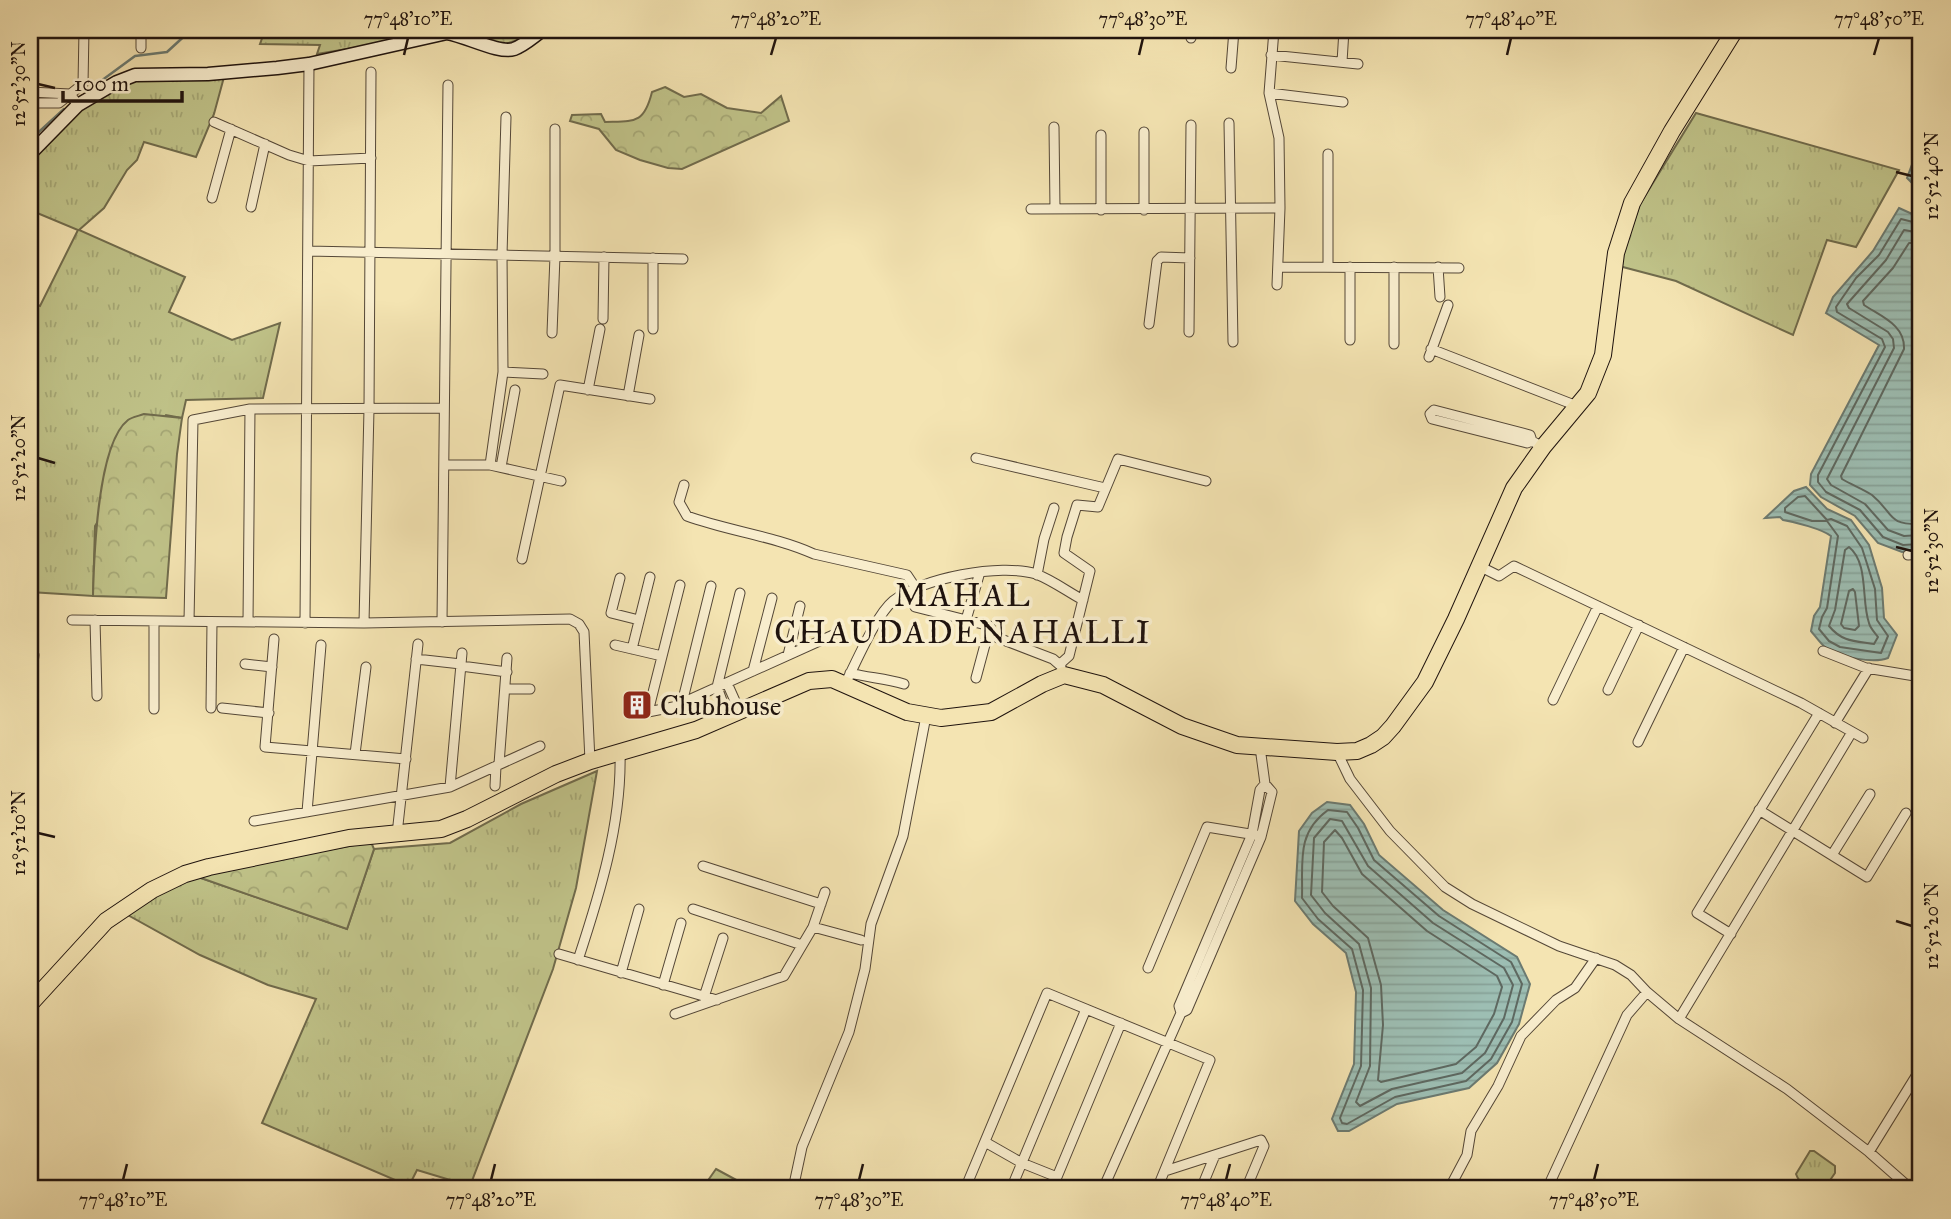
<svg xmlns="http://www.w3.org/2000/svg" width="1951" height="1219" font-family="'IM FELL Great Primer',serif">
<defs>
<pattern id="grass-tufts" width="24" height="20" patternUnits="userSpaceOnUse" patternTransform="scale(1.75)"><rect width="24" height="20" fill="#c0c389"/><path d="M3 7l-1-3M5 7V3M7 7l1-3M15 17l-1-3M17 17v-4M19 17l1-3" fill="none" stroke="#a5a775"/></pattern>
<pattern id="forest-crowns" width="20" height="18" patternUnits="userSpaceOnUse" patternTransform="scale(1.75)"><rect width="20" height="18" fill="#c0c389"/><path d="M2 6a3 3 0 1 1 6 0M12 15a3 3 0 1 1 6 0" fill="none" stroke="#a5a775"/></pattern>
<pattern id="water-rules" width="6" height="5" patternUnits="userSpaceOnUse" patternTransform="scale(1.75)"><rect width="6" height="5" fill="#9dbeb3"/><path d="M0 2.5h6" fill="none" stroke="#87a299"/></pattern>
</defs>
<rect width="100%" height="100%" fill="#f4e4b2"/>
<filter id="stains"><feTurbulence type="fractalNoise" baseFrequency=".00286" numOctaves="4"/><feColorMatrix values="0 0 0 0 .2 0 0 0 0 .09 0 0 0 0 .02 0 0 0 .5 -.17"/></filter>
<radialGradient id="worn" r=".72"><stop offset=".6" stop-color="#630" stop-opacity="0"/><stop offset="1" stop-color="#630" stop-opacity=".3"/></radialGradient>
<path fill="url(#grass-tufts)" stroke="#706b4c" stroke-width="2" d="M265 30H439L377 44 317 54 320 45 260 44Z
M224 77 214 114 196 157 144 142 137 160 127 170 104 208 79 230 185 277 169 312 232 340 280 323 263 398 186 400 182 418 166 415 95 526 93 596 30 592V302L40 306 78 230 30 210V158C59 129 95 88 137 79 159 75 200 78 224 77Z
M1696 113 1899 170 1856 247 1827 240 1793 335 1676 281 1619 266 1640 204Z
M597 771 576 888 553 969 470 1186 417 1170 409 1186 262 1123 316 999 268 985 200 955 126 914 164 890 198 877 347 929 374 849 450 843 521 804Z
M1810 1151H1814L1835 1166V1173L1824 1189C1813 1189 1800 1186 1796 1174Z
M716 1169 753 1189H702Z"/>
<path fill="url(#forest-crowns)" stroke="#706b4c" stroke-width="2" d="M471 30H534L521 39 502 45Z
M665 87 684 97 701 94 727 108 761 113 781 96 789 121 682 169 668 168 640 160 616 150 599 129 570 121 572 115 601 114 605 122C635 121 644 124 652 92Z
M144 414 182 418 177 454 166 598 93 596C94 557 97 444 128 420 132 417 139 416 144 414Z
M371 842 374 849 347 929 198 877 261 862Z"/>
<path fill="url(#water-rules)" stroke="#6b7a71" stroke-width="2" d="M1921 140V192L1907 178Z
M1899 208 1921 218V550L1902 552 1878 543 1855 516 1821 497 1810 485 1811 474 1879 345 1826 313 1833 297 1873 251Z
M1806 487 1827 509 1851 520 1869 545 1882 588 1884 618 1897 635 1888 658C1873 664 1840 657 1826 648 1821 644 1816 637 1811 631L1814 616 1820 607 1831 536C1822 529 1795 522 1783 520L1780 517 1765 518 1794 491Z
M1327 802 1350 805 1364 824 1379 855 1443 910 1517 957 1530 984 1519 1024 1497 1063 1469 1088 1397 1104 1349 1131H1338L1332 1119 1354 1064 1356 992 1346 953 1313 924 1295 901 1299 831 1312 813Z"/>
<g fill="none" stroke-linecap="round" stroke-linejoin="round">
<path stroke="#5e6860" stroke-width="2" d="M1921 224 1901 219 1879 255 1856 278 1836 307 1837 312 1882 339 1885 347 1818 475V482L1826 492 1860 510 1883 537 1903 545 1921 544
M1921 233 1904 230 1886 260 1847 304 1849 308 1888 332 1893 339 1894 348 1827 479 1831 485 1865 504 1888 530 1904 536 1921 535
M1921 243H1909L1893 268 1863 301 1864 305C1882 317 1905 325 1904 349L1841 476 1842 479C1852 485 1863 489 1872 495 1895 514 1886 525 1921 524
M1805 496 1827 520 1831 519 1847 526 1862 548 1875 589 1877 620 1888 636 1881 653 1840 647 1829 641 1819 629 1822 617 1827 608 1838 536 1827 521H1812L1785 512V508L1798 497Z
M1849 547C1869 563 1861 601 1869 623 1870 628 1875 633 1878 637L1874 644C1855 641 1842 642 1829 626L1835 610 1845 550Z
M1853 589 1855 592 1859 626 1855 630 1844 628 1841 624 1849 591Z
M1328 810 1347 812 1358 828 1374 860 1439 916 1511 962 1522 984 1512 1022 1491 1059 1466 1081 1395 1097 1347 1124 1342 1123 1340 1118 1361 1066 1363 990 1352 949 1318 919 1302 898C1303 862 1296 833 1328 810Z
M1330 819 1342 821 1368 866 1433 923 1504 968 1513 985 1504 1018 1485 1053 1462 1073 1392 1089 1360 1106 1356 1102 1370 1066 1371 988 1359 944 1325 913 1311 895 1314 838Z
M1335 830 1342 838 1362 874 1427 931 1497 976 1502 987 1494 1014 1476 1047 1456 1064 1381 1082 1378 1080 1383 1025 1381 985 1368 938 1333 906 1322 892 1324 842Z"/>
<path stroke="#6b7a71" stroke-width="2.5" d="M86 92 135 56 167 52 191 30
M30 140 64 109"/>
<g stroke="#544737" stroke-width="11">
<path id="street" d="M1274 30 1269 93 1279 138 1280 208 1277 285
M1191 38V30
M141 48V30
M1271 55 1358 64
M1342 62 1344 30
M1231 68 1234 30
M30 92 70 94 78 105
M1269 93 1343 102
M30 103H59L83 84 84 30
M214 122 289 155 309 161 371 158
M1229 123 1233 342
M1054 127 1055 209
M1144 132V210
M1328 154V267
M212 198 231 129
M251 207 265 144
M1031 209 1280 208
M1101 210V135
M308 251 683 259
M653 258V329
M1279 267 1459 268
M1350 267V340
M1394 267V344
M1438 267 1440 297
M603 319 604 257
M1149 324 1157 261 1161 257 1190 258
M1189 332 1191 125
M552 333 555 256V129
M1431 349 1577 406
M1429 357 1448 305
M503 372 543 374
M588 390 600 329
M628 396 639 335
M1532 441 1527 443 1432 419 1430 414 1434 410 1530 435 1532 441 1543 447
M976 458 1105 488
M445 465H490L561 481
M490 465 503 372 502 255 506 117
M501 467 515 390
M684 485 679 502 687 516C728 531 774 536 814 554L907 575 915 587
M1908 555 1921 554
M522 559 560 385 650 399
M1479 566 1499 576 1514 566 1801 703 1863 738
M1037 575 1044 539 1054 508
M620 578 611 613 639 620
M908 593 915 607 990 626 976 678
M72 620 364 623 570 619 579 624 584 632 590 761
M95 620 97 696
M966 620 980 572
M189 621 193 420 250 409 444 408
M248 622 250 409
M442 622 448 85
M305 623 309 64
M364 623 369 409 371 72
M988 634 1053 659 1061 666
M274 639 265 747 406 759
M615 645 662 656
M632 649 650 577
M1823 651 1866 668 1921 677
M788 655 800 606
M416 659 461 664
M245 664 272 667
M1060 664 1069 656 1090 571 1064 553 1067 537 1077 505 1098 507 1118 459 1206 481
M461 666 507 672
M753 671 772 598
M850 673C869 678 885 678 904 684
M727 683 740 712
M845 684C856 663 876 615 893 601 921 578 1001 563 1036 574 1052 580 1068 592 1083 600
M505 689H530
M30 690 34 655
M1608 690 1639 625
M1553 700 1598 606
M682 703 711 586
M211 708 212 622
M222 708 269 713
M154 709V621
M648 712 680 585
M643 713 673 707 833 635
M728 717 717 687 740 593
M1835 723 1869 668
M1638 742 1684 647
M1337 752 1350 779 1390 831 1445 887 1472 904 1559 946 1615 965 1631 975 1647 992 1679 1019 1787 1089 1869 1152 1911 1189
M355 754 366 667
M499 764 507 658
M495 786 496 766
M450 787 462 653
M30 799 32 800
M1759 810 1867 877 1906 813
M307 812 321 645
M254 821 450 787 540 746
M397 834 418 644
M1832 855 1870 794
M703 866 821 904
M693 909 802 945
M813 927 861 940
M1731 934 1697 913 1819 713
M559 954 717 1000
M578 960C600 893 622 823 620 752
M1148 968 1207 827 1256 835
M621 973 639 909
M663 985 681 923
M704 997 723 938
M1181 1013 1187 1010 1261 837 1272 792 1265 784
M675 1014 784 976 813 927 825 892
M1679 1019 1852 732
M985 1142 1022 1163 1057 1177 1121 1023
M1869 1152 1921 1068
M1165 1171 1261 1140 1264 1146 1246 1189
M431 1189 433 1184
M793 1189 802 1147 849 1032 865 969 871 924 903 836 926 716
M965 1189 1047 993 1210 1060 1157 1189
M1011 1189 1086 1009
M1103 1189 1181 1013 1179 1006 1252 834 1260 790 1265 784 1260 747
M1201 1189 1215 1155
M1449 1189 1467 1155 1471 1131 1498 1086 1521 1036 1556 1000 1575 988 1596 958
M1547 1189 1627 1015 1647 992"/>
</g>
<g stroke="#1f130e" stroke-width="15">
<path id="secondary" d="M30 154 78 105 117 82 135 75 208 74 277 68 309 64 447 33C466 36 499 54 514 49 525 45 534 36 543 30"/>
</g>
<g stroke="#1f130e" stroke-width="18">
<path id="highway" d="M30 1004 106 921 152 890 185 874 209 867 349 838 441 829 467 819 556 774 590 761 696 730 809 681 832 679 907 712 941 718 991 712 1042 684 1064 675 1103 685 1182 726 1237 745 1337 752 1357 751 1371 745 1383 737 1393 726 1425 682 1456 619 1514 488 1543 447 1588 393 1603 355 1616 253 1632 203 1672 131 1735 30"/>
</g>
<use href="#street" stroke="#f8edcd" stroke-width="9"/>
<use href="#secondary" stroke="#f8edcd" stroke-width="12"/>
<use href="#highway" stroke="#f4e4b2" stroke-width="16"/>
</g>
<path fill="none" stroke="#1f130e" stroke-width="2.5" d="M404 55 408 38M771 55 776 38M1139 55 1143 38M1507 55 1511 38M1874 55 1879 38M38 84 55 88M1896 172 1912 176M38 458 55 463M1896 547 1912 551M38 833 55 837M1896 921 1912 926M123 1180 127 1164M491 1180 495 1164M859 1180 863 1164M1226 1180 1230 1164M1594 1180 1598 1164"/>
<defs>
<g id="building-square" transform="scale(1.575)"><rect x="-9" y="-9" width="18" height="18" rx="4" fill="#8f2418" stroke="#f8edcd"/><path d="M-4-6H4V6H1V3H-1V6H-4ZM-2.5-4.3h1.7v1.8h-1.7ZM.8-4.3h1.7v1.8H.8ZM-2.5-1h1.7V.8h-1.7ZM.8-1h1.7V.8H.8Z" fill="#fff"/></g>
</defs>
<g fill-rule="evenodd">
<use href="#building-square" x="637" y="705"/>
</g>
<g text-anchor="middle" stroke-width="7" stroke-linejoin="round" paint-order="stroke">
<g font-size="28" fill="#1f130e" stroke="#f8edcd" text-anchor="start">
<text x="660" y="715">Clubhouse</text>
</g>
<g font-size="32" letter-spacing="2" fill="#1f130e" stroke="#f8edcd">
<text x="963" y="606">MAHAL<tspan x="963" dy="37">CHAUDADENAHALLI</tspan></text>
</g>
</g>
<rect width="1951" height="1219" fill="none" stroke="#f4e4b2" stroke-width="77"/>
<path d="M63 91v10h119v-10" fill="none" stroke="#1f130e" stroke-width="3.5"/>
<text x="74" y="91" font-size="21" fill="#1f130e" stroke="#f8edcd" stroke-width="5" paint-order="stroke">100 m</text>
<rect x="38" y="38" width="1874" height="1142" fill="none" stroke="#1f130e" stroke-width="2.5"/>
<g font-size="18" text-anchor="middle" fill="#1f130e">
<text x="408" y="25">77°48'10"E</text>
<text x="776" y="25">77°48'20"E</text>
<text x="1143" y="25">77°48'30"E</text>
<text x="1511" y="25">77°48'40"E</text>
<text x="1879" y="25">77°48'50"E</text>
<text transform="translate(19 84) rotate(-90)" y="6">12°52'30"N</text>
<text transform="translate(1932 176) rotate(-90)" y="6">12°52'40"N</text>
<text transform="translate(19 458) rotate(-90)" y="6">12°52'20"N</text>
<text transform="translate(1932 551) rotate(-90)" y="6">12°52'30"N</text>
<text transform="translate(19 833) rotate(-90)" y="6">12°52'10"N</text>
<text transform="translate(1932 926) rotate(-90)" y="6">12°52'20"N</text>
<text x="123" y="1206">77°48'10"E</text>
<text x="491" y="1206">77°48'20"E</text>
<text x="859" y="1206">77°48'30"E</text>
<text x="1226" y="1206">77°48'40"E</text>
<text x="1594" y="1206">77°48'50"E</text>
</g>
<rect width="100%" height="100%" filter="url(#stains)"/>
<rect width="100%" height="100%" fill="url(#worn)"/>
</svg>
